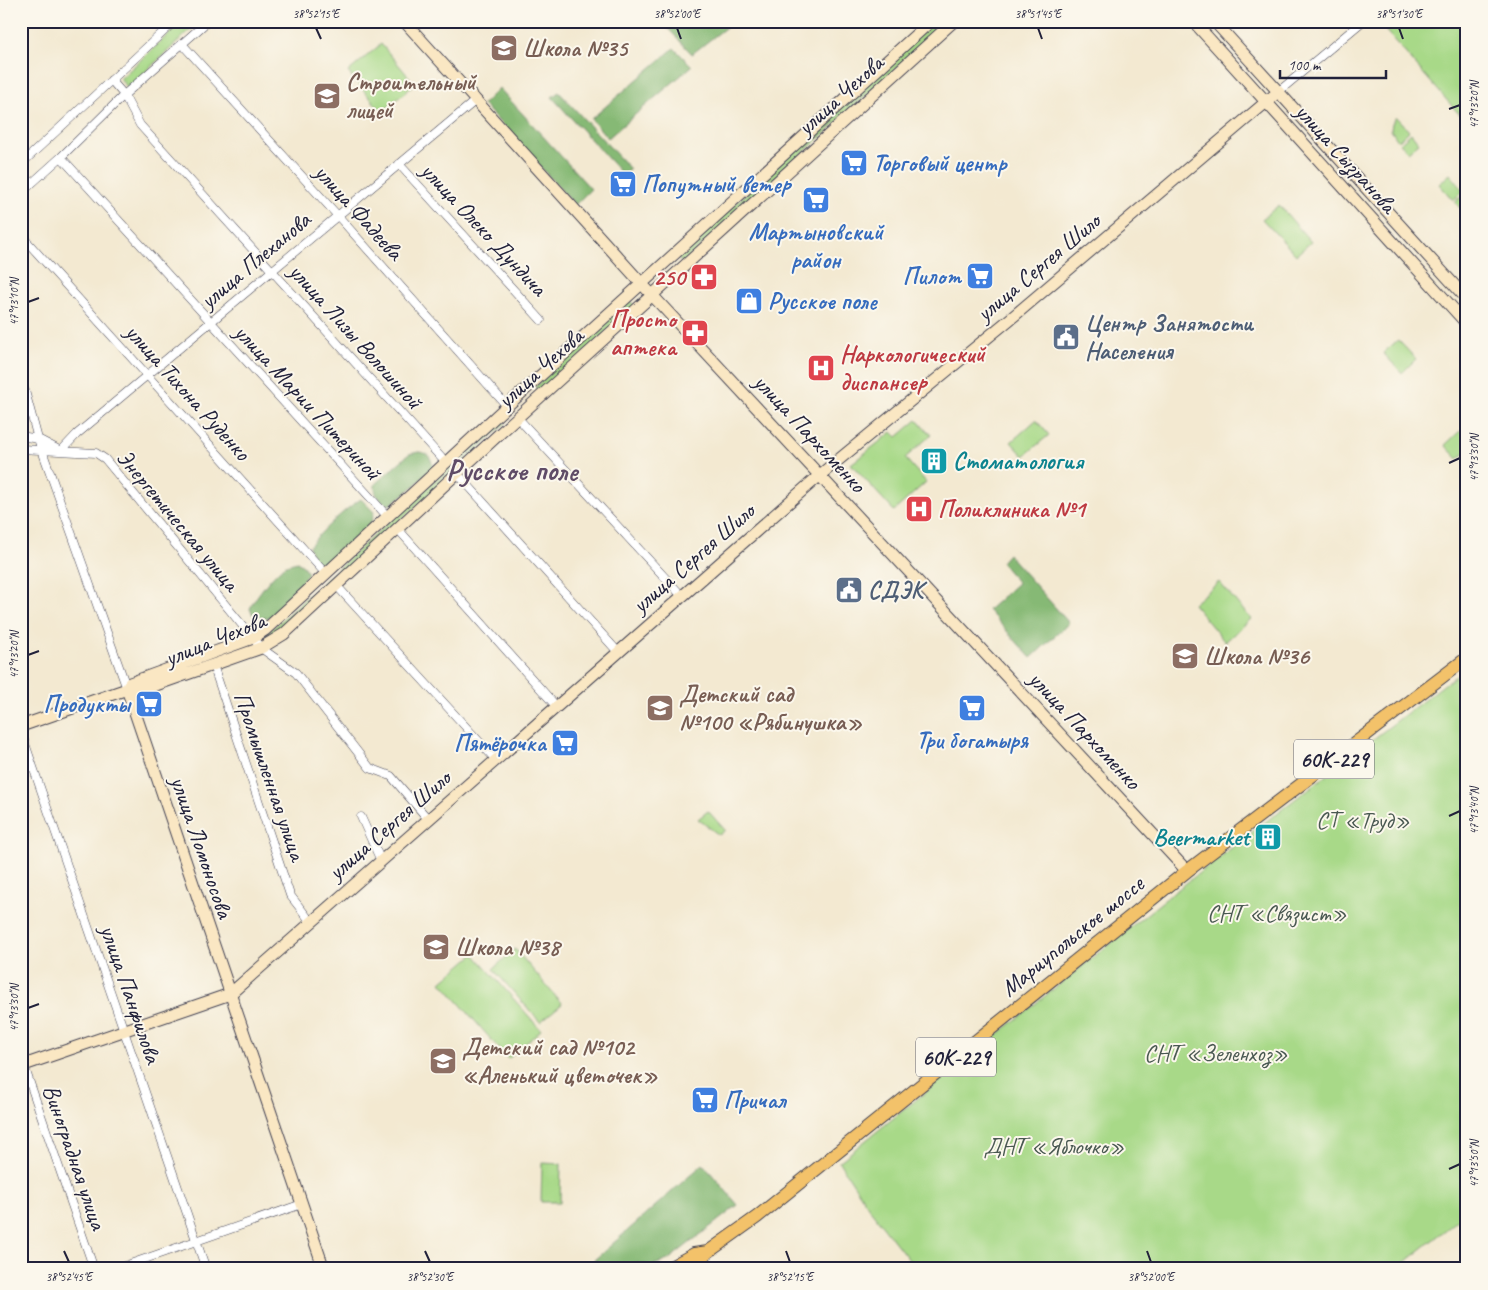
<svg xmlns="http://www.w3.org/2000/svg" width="1488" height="1290" font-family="Caveat,sans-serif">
<rect width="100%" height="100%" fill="#fbf7ec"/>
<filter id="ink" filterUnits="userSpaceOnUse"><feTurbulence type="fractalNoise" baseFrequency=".02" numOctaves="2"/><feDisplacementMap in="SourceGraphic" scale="10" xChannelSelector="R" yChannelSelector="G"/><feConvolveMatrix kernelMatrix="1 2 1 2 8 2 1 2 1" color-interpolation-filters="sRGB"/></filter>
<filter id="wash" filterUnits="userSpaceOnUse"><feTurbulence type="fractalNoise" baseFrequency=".0096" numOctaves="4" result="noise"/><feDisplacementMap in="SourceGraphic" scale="20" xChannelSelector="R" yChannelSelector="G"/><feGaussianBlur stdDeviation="1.12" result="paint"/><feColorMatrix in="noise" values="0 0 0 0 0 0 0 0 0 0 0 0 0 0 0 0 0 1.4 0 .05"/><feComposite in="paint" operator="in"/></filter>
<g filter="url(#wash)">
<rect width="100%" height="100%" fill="#f3e9d1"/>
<path fill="#a8d988" stroke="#657e62" d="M183 21H200L128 88 120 79Z
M935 21H948L682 263 677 257Z
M1378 21H1467V123L1377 21Z
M381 44 415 84 382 112 348 72Z
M1396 117 1409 131 1398 141 1391 130 1392 123Z
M1411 133 1419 143 1408 152 1400 143Z
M1450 174 1464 191 1453 200 1439 184Z
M1466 193 1467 194V216L1455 202Z
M1279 205 1311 242 1296 255 1262 219Z
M630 301 635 306 540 392 535 387Z
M1398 340 1416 359 1402 373 1383 353Z
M501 419 506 423 280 632 263 641 261 639Z
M917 420 931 435 905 458 926 482 894 511 851 464 892 432 897 437Z
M1036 420 1049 435 1024 456 1011 442Z
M1460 431 1467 438V451L1458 459 1445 445Z
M1219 582 1251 619 1225 642 1193 604Z
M1467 667V1213L1396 1269H916L871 1211 839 1162 1168 897Z
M708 811 725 830 719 835 698 819Z
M515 949 562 1004 540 1022 493 969Z
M474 954 541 1030 508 1059 441 982Z
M542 1163 561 1164 560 1202H541Z"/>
<path fill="#86b974" stroke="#546e58" d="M661 21H734L692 54Z
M674 48 692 66 608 138 591 119Z
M499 88 591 189 575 205 483 104Z
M559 92 630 169 623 175 552 97Z
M419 452C429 453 431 458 433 467L413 487 390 505C380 502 374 495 375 484L409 454Z
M361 499 374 512C370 537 344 552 326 566L316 564 309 547C320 532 345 509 361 499Z
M1008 554 1069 623 1031 658 988 610 1018 583 1001 562Z
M297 562 303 566 308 573 289 600 273 617 262 618 253 615 250 609C254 598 276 570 286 565 289 564 294 563 297 562Z
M703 1164 738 1205 668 1260 651 1266 635 1263 617 1269H584Z"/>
</g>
<g filter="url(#ink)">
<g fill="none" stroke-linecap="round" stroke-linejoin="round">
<g stroke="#414052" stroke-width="9">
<path id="street" d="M183 45 338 216 507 406
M111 80 124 95 140 125 446 463
M1278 92 1363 21
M61 157 388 517
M21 164 175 21
M399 164 541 320
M21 193 61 157 124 95 208 21
M21 235 326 574
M21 386 25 391 38 439 127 689
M517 417 682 596
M21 436 38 439 61 451 77 434 476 100
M21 449 96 453 105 459 261 648 296 673 370 768 391 776 428 819
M457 473 618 652
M397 528 556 706
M336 585 496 760
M213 665 290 895 311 922
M21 732 206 1269
M361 817 381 861
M21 1057 94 1269
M116 1269 302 1204"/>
</g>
<g stroke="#414052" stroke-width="13">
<path id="secondary" d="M404 21 652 295 1187 871
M1193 21 1467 324
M1214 21 1467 299
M127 689 133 693 261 648 284 634 496 437 954 21
M127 689 324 1269
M21 726 127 689 130 683 253 638 265 630 507 406 931 21
M21 1066 230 994 820 475 1015 315 1278 92"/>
</g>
<g stroke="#414052" stroke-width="14">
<path id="primary" d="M667 1269 694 1254 708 1252
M690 1269 708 1252 757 1217 1187 871 1467 658"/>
</g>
<use href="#street" stroke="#fff" stroke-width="8"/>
<use href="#secondary" stroke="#fae7c3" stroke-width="11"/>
<use href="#primary" stroke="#f3c26a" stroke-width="12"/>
</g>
</g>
<path fill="none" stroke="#22223b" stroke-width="2" d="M316 28 321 39M677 28 681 39M1038 28 1042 39M1399 28 1403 39M1449 109 1460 105M28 302 39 298M1449 463 1460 458M28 655 39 651M1449 816 1460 811M28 1008 39 1004M1449 1169 1460 1164M64 1251 69 1262M425 1251 430 1262M786 1251 790 1262M1147 1251 1151 1262"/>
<defs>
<g id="school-square" transform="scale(1.4375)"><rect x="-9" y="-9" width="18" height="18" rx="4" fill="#8d6e63" stroke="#fbf7ec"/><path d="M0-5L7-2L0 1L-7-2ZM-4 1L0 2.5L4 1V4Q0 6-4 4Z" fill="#fff"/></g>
<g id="university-square" transform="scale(1.4375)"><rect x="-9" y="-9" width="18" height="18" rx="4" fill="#8d6e63" stroke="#fbf7ec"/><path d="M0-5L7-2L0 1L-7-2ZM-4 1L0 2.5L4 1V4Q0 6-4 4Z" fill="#fff"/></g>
<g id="supermarket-square" transform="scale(1.4375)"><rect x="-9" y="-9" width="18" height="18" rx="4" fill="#3f7fe0" stroke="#fbf7ec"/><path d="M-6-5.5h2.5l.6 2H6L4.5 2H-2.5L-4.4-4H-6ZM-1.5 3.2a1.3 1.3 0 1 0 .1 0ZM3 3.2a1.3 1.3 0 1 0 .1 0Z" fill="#fff"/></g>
<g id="pharmacy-square" transform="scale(1.4375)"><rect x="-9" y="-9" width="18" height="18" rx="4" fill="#e0444e" stroke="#fbf7ec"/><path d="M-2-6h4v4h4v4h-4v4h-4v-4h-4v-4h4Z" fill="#fff"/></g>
<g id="shop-square" transform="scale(1.4375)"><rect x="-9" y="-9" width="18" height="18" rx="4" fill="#3f7fe0" stroke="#fbf7ec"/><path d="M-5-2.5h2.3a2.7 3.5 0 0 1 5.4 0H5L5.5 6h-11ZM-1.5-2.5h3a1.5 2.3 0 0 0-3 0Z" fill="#fff"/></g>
<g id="civic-square" transform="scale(1.4375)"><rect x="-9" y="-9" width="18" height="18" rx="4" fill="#5c6f8a" stroke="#fbf7ec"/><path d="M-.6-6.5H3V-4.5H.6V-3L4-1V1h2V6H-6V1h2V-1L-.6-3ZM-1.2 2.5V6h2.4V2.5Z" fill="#fff"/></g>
<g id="hospital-square" transform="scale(1.4375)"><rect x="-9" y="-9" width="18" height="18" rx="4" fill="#e0444e" stroke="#fbf7ec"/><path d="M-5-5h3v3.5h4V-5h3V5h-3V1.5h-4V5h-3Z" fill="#fff"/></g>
<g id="building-square" transform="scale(1.4375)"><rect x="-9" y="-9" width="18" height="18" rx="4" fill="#0f9aa8" stroke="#fbf7ec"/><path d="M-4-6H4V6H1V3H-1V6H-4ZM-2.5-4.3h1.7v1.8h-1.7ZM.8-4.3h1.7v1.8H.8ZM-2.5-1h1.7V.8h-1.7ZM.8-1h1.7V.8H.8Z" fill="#fff"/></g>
</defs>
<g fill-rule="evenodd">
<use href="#school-square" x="504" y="48"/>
<use href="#university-square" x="327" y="96"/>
<use href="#supermarket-square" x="854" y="163"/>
<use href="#supermarket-square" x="623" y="184"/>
<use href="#supermarket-square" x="816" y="200"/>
<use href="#supermarket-square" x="980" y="276"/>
<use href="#pharmacy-square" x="704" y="277"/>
<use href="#shop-square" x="749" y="301"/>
<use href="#pharmacy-square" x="695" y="333"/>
<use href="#civic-square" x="1066" y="337"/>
<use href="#hospital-square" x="821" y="368"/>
<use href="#building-square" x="934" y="461"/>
<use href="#hospital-square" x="919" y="509"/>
<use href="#civic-square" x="849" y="590"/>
<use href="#school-square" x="1185" y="656"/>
<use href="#supermarket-square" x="149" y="704"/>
<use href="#school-square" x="660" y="708"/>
<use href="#supermarket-square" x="972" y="708"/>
<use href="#supermarket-square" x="565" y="743"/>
<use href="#building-square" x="1268" y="837"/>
<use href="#school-square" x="436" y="947"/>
<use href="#school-square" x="443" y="1061"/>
<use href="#supermarket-square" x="705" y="1100"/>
</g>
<g text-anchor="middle" stroke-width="4" stroke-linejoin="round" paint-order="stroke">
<g fill="#fbf7ec" stroke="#636270" stroke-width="1">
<rect x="1294" y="739.5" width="80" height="39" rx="4"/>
<rect x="916" y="1037.5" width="80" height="39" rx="4"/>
</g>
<g font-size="22" font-weight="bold" fill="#22223b">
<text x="1334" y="767">60К-229</text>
<text x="956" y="1065">60К-229</text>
</g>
<g font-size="24" font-weight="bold" fill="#785e54" stroke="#fbf7ec" text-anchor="start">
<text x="523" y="56">Школа №35</text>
<text x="346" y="90">Строительный<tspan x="346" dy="28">лицей</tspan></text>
<text x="1204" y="664">Школа №36</text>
<text x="679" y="702">Детский сад<tspan x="679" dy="28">№100 «Рябинушка»</tspan></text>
<text x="455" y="955">Школа №38</text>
<text x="462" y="1055">Детский сад №102<tspan x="462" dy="28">«Аленький цветочек»</tspan></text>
</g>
<g font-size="24" fill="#22223b" stroke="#fbf7ec">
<text transform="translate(840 95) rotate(-42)" y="8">улица Чехова</text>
<text transform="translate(1346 158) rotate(48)" y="8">улица Сызранова</text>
<text transform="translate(359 212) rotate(48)" y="8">улица Фадеева</text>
<text transform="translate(484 229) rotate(47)" y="8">улица Олеко Дундича</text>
<text transform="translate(255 260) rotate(-40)" y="8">улица Плеханова</text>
<text transform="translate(1038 267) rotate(-40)" y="8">улица Сергея Шило</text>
<text transform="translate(356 336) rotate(48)" y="8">улица Лизы Волошиной</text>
<text transform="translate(540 368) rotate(-42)" y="8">улица Чехова</text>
<text transform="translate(188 392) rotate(48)" y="8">улица Тихона Руденко</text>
<text transform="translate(308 402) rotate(47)" y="8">улица Марии Питериной</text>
<text transform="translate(810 433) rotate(47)" y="8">улица Пархоменко</text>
<text transform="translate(178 520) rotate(50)" y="8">Энергетическая улица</text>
<text transform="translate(693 558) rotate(-41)" y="8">улица Сергея Шило</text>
<text transform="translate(215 639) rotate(-22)" y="8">улица Чехова</text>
<text transform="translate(1085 730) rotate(47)" y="8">улица Пархоменко</text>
<text transform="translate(270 776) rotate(71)" y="8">Промышленная улица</text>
<text transform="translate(389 825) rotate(-41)" y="8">улица Сергея Шило</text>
<text transform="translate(202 847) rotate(71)" y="8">улица Ломоносова</text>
<text transform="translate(1072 936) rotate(-39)" y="8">Мариупольское шоссе</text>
<text transform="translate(131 994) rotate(71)" y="8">улица Панфилова</text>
<text transform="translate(75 1157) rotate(71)" y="8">Виноградная улица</text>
</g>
<g font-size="24" font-weight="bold" fill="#366cbe" stroke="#fbf7ec" text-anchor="start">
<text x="873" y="171">Торговый центр</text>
<text x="642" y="192">Попутный ветер</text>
<text x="816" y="240" text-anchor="middle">Мартыновский<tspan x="816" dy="28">район</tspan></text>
<text x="961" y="284" text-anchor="end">Пилот</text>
<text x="768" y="309">Русское поле</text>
<text x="130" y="712" text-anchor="end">Продукты</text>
<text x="972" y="748" text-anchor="middle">Три богатыря</text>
<text x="546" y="751" text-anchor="end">Пятёрочка</text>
<text x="724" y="1108">Причал</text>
</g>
<g font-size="24" font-weight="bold" fill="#be3a42" stroke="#fbf7ec" text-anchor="end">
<text x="685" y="285">250</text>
<text x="676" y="327">Просто<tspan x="676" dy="28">аптека</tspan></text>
<text x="840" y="362" text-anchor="start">Наркологический<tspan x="840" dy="28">диспансер</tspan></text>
<text x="938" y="517" text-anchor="start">Поликлиника №1</text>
</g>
<g font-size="24" font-weight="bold" fill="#4e5e75" stroke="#fbf7ec" text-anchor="start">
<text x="1085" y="331">Центр Занятости<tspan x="1085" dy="28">Населения</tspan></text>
<text x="868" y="598">СДЭК</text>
</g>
<g font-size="24" font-weight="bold" fill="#0d838f" stroke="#fbf7ec" text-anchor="start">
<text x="953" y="469">Стоматология</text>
<text x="1249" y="845" text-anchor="end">Beermarket</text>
</g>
<g font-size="24" fill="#4a5952" stroke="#fbf7ec">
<text x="1363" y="828">СТ «Труд»</text>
<text x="1277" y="921">СНТ «Связист»</text>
<text x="1216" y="1061">СНТ «Зеленхоз»</text>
<text x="1054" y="1154">ДНТ «Яблочко»</text>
</g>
<g font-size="29" font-weight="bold" fill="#604c67" stroke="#fbf7ec">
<text x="512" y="480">Русское поле</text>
</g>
</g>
<rect width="1488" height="1290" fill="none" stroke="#fbf7ec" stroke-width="55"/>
<path d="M1280 70v8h106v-8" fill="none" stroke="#22223b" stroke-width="2.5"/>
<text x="1288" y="70" font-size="15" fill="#22223b" stroke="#fbf7ec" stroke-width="4" paint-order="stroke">100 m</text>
<rect x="28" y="28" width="1432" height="1234" fill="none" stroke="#22223b" stroke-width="2"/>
<g font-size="12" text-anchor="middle" fill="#22223b">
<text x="316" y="18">38°52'15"E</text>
<text x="677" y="18">38°52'00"E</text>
<text x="1038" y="18">38°51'45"E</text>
<text x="1399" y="18">38°51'30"E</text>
<text transform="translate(1474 105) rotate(-90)" y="4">47°13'20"N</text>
<text transform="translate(14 302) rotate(-90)" y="4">47°13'10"N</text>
<text transform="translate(1474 458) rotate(-90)" y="4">47°13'30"N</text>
<text transform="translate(14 655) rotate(-90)" y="4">47°13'20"N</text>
<text transform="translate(1474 811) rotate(-90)" y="4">47°13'40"N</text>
<text transform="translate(14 1008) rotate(-90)" y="4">47°13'30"N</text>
<text transform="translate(1474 1164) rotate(-90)" y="4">47°13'50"N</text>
<text x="69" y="1281">38°52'45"E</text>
<text x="430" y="1281">38°52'30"E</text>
<text x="790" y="1281">38°52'15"E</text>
<text x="1151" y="1281">38°52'00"E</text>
</g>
</svg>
